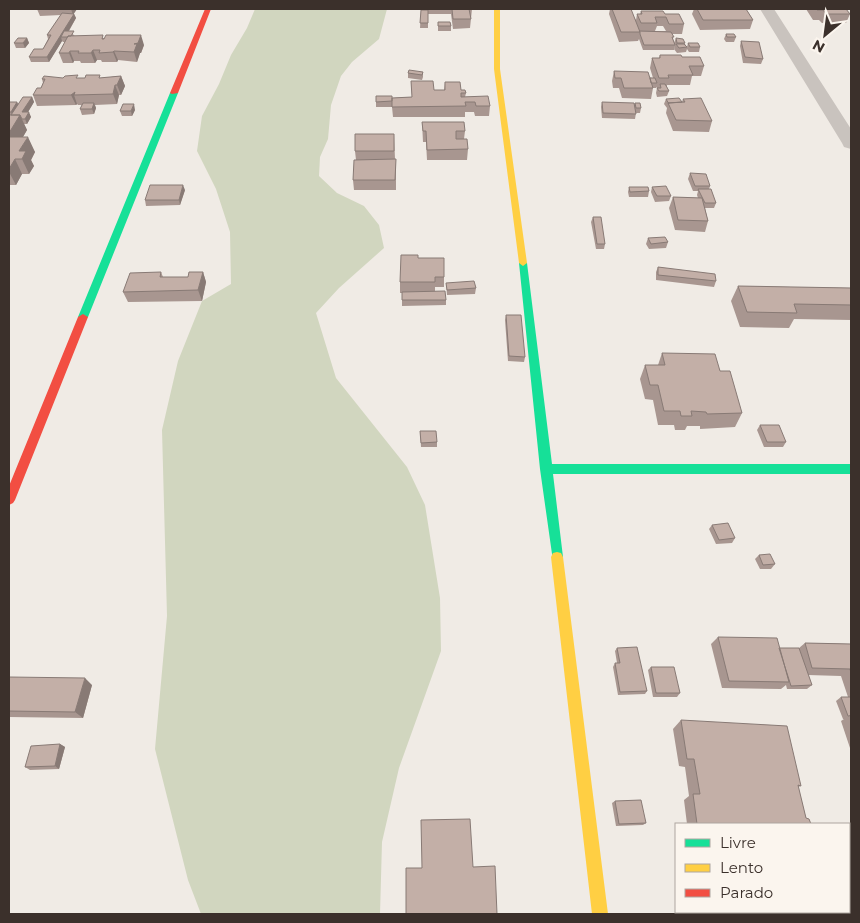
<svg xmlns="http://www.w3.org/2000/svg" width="860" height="923" font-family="Montserrat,sans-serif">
<rect width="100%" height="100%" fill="#f0ebe5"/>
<path fill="#d1d6bf" d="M255 9H387L379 39 352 62 341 76 331 105 328 139 320 157 319 176 337 193 364 206 379 225 384 248 339 288 316 313 336 378 407 467 425 505 440 598 441 651 399 768 382 842 380 914H201L188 880 155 749 167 616 162 430 178 361 202 301 231 284 230 232 216 189 197 151 202 116 219 84 231 55 247 28Z"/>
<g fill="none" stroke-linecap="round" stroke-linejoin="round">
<path fill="#c9c3be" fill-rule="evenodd" d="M760 9H774L851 129V149L844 147 842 143Z"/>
<path fill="#16e098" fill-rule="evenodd" d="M174 91 178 93 88 317 83 320 80 319 78 317 170 93Z
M523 260 527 263 552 464H851V474H553L563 557 561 561 557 562 553 561 540 469 519 263Z"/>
<path fill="#ffcf43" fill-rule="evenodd" d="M494 9H500V69L527 263 523 266 519 263 494 69Z
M557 552 561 553 563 557 608 914H592L551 557 553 553Z"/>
<path fill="#f24e42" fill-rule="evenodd" d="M205 9H211L178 93 172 94 170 93Z
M83 314 88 317 15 500 13 503 9 505V486L78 317Z"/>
</g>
<path fill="#a89690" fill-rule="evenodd" d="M37 9H77L73 14H74L76 18 69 31 75 36 104 38 144 45 141 53H140L137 62 118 60 117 62H102L101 60H97L95 63H81L80 61H74L73 63H63L59 53 65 42H63L62 41 49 62H31L29 57 43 49 48 39 47 35 61 15 40 16Z
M422 9H472L470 28 453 29 451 14H428V28H420L421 10H422Z
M610 9H628L636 20 637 14H640L641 11 665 14 684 24 682 34H672L674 43 676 38 685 43V44L687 47 688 43 700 47 699 52H689L687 49 686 52 677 53 674 49 675 45 674 50H643L639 39 638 41 619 42 609 14ZM657 26H663L666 31H655Z
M694 9H746L753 20 750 29 700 30 692 14Z
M806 9H846L850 14 846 23H822L819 20H813Z
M438 22 451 26V31H438Z
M726 34 736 37 734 42H726L724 39Z
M27 38 29 43 25 48H16L14 43Z
M741 41 763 59 761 64 743 63 740 46Z
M660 55 682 57 704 66 701 76H692L690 85H667V87L669 91 667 96 657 97 656 93 657 88 656 87V88H653L651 99 622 98 619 88H613L612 81 614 71 653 78 650 68 652 58H659Z
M423 72V77L422 80 408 78V73Z
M121 76 125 86 121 95H119L117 104 95 105 96 108 94 114 82 115 80 109 82 105H78L77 104 76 105 37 106 33 95 41 88 43 83 42 79 63 78H101Z
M411 81 434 90H444L445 82 466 93 465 97 490 106 489 116H475L474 112H465V117H393L392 107H376V96L392 98 412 97Z
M32 97 34 102 28 112 31 117 27 124H24L27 130 23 137 35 152 31 160 34 166 29 174H22L16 185H9V102H17L18 104Z
M666 99 682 102 683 99 712 121 709 132 673 131 666 113 667 108 664 104Z
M602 102 634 105 635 103 641 108 640 113H636L635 119 602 118 601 107Z
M135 110 132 116H122L120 111Z
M422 122 465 131 464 139 468 149 467 160H427L426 142H423Z
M394 134 395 159 396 170V190H354L353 180 356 160 355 151Z
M690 173 710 186 709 189 716 203 714 208H705L708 221 705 232 675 230 669 208 673 197 698 198 697 195 698 191H693L688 179Z
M629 187 649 191 648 197H629L628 192Z
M652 187 671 196 669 201 655 202 651 192Z
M185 190 180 205 146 206 145 200Z
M593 217 605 244 604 249H596L591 222Z
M648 238 668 242 666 248 649 249 646 244Z
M419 258H444V287H435V291L446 300V305L402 306V293H400V282Z
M658 267 716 281 714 287 656 280V272Z
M161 272 163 277H188L203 272 206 282 202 301 128 302 123 292Z
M446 283 476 288 475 294 447 295Z
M738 286 851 288V320L794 319 789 328 740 327 731 301Z
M506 315 525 357 524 362 508 361 505 320Z
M662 353 720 371 742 413 735 427 700 429V426H687L685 430H675L674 425H658L653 400 645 399 640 379 645 365H658Z
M760 425 786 442 783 447H764L757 430Z
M420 431 437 442V447H421Z
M712 525 735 538 732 543 716 544 709 529Z
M759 555 775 564 771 569H760L755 559Z
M718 637 779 648H799L805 643 851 644V751L841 721 844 719H843L836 701 841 697H848L841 676 808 675 812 685 807 689H787L786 685 781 689 722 688 711 644Z
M617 648 647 691 645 694 618 695 613 667 615 663H617L615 651Z
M651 667 680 693 677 697H653L648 670Z
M9 677 92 685 83 718 9 717Z
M681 720 801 786 798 787 806 818 811 824H687L684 800 689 796 685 767 679 766 673 729Z
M60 744 65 747 59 769 30 770 25 767Z
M615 801 646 823 643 825 616 826 612 803Z
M738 912H818V914H738Z"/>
<path fill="#887a75" d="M71 9H77L73 15Z
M74 14 76 18 65 37H61L62 41 49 62 47 57Z
M141 35 144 45 141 53H140L137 62 134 52V44Z
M27 38 29 43 25 48 23 43Z
M93 50 97 60 95 63 91 53Z
M70 51 74 61 73 63 69 53Z
M114 51 118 60 117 62 113 52Z
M121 76 125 86 121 95 117 85Z
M115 85 119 95 117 104 113 94Z
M75 92 74 95 77 104 76 105 71 95Z
M32 97 34 102 25 117 22 112Z
M17 102 20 108 13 117 11 112Z
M94 103 96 108 94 114 92 109Z
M134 104 135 110 132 116 131 111Z
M29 112 31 117 27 124 25 119Z
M20 115 27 130 14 152 9 141V133Z
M28 137 35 152 31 160 34 166 29 174 22 159 19 151Z
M15 159 22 174 16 185 9 172V169Z
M183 185 185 190 180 205 179 200Z
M203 272 206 282 202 301 198 290Z
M85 678 92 685 83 718 75 712Z
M60 744 65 747 59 769 55 766Z"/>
<path fill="#c3afa7" stroke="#887a75" d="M452 9H472H469L471 19H453Z
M612 9H631L640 32H621Z
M697 9H746L753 20H703Z
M816 9H846L850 14H826L823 10H817Z
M421 10H428V23H420Z
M641 11H663L665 14H679L684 24H669L666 17H655L657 23H641L637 14H642Z
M62 13 74 14 47 57H29L34 49H43L51 35H47Z
M438 22H450L451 26H438Z
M64 31H74L71 36H68V37H61Z
M639 31 671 32 674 37H672L675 45H644L640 34V32Z
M726 34H734L736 37H727Z
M103 35 102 39H104L106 35H141L138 43 134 44H137L134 52 114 51 113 52 99 53 100 50H93L91 53H78L79 51H70L69 53H59L68 36Z
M18 38H27L23 43H14Z
M676 38 683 39 685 43H677Z
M741 41 759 42 763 59 745 57Z
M688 43H698L700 47H690Z
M676 44H684L687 47 679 48Z
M660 55H681L682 57H700L704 66H689L693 75H668L669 78H659L652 58H660Z
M409 70 423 72 422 75 408 73Z
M614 71 648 72 653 88H624L621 78H615Z
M78 75 76 78H85L86 75H100L99 78 121 76 117 85H115L113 94 74 95 75 92 71 95H33L37 88H41L45 79H42L44 76 63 78 65 76Z
M650 78H655L657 83H651Z
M411 81H433L434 90H445V82H460L461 90H465L466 93H461V97L488 96 490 106H476L475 102H465L466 106 392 107V98L412 97Z
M660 84H665L669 91H659L657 88H661Z
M376 96H392V101L376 102Z
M23 97H32L22 112H29L25 119H22L20 115H11Z
M679 98 682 102 668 103 669 104 666 99Z
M701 98 712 121 676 120 668 103 685 102 683 99Z
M9 102H17L11 112H9Z
M602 102 634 103 636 114 603 113Z
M83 103H94L92 109H80Z
M635 103H640L641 108H636Z
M123 104H134L131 111H120Z
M9 115H20L9 133Z
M422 122H464L465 131H456V139H467L468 149 427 150 426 131H423Z
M355 134H394V151H355Z
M9 137H28L19 151H26L22 159H15L9 169Z
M396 159 395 180H353L354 160Z
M690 173 706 174 710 186H695Z
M150 185H183L179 200H145Z
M666 186 671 196H657L652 187Z
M629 187H648L649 191 630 192Z
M698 189H711L716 203H705Z
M673 197 702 198 708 221 678 220Z
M593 217H601L605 244H597Z
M665 237 668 242 651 244 648 238Z
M401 255H418V258H444V277H435V282H400Z
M658 267 715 274 716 281 658 275Z
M161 272 160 277H188L189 272H203L198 290 123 292 130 273Z
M474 281 476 288 447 290 446 283Z
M738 286 851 288V305L794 304 797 313 747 312Z
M445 291 446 300H402V292Z
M506 315H521L525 357 509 356Z
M662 353 715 354 720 371H730L742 413 707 414 706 412 691 411 692 416H681L680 411H664L658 385H650L645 365H665Z
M760 425H779L786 442H767Z
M420 431H436L437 442 421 443Z
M728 523 735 538 719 540 712 525Z
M770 554 775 564 763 565 759 555Z
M718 637 777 638 789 682 729 681Z
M805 643 851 644V673L850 669 812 668Z
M637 647 647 691 620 692 615 663H620L617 648Z
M779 648H799L812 685 791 686Z
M651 667H674L680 693H656Z
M9 677 85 678 75 712 9 711Z
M841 697H851V715L849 716H848Z
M681 720 787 726 801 786 798 785 806 818 809 819 811 824H697L693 794H700L694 759H687Z
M60 744 55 766 25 767 31 746Z
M641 800 646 823 619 824 615 801Z
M470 819 473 867 495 866 497 914H406V868H422L421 820Z
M751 912H818V914H751Z"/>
<rect width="860" height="923" fill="none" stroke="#3b302b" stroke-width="20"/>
<rect x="675" y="823" width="175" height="90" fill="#fbf5ee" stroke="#aea6a0"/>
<rect x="685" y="839" width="25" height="8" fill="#16e098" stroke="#aea6a0"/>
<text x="720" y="848" font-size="15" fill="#3b302b">Livre</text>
<rect x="685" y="864" width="25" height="8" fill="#ffcf43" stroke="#aea6a0"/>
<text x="720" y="873" font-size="15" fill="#3b302b">Lento</text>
<rect x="685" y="889" width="25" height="8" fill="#f24e42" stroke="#aea6a0"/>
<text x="720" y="898" font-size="15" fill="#3b302b">Parado</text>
<g transform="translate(825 35) rotate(209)" stroke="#fbf5ee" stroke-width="4" paint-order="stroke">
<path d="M0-4L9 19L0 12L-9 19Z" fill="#3b302b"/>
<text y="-8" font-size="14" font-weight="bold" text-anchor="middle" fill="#3b302b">N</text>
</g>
</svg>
